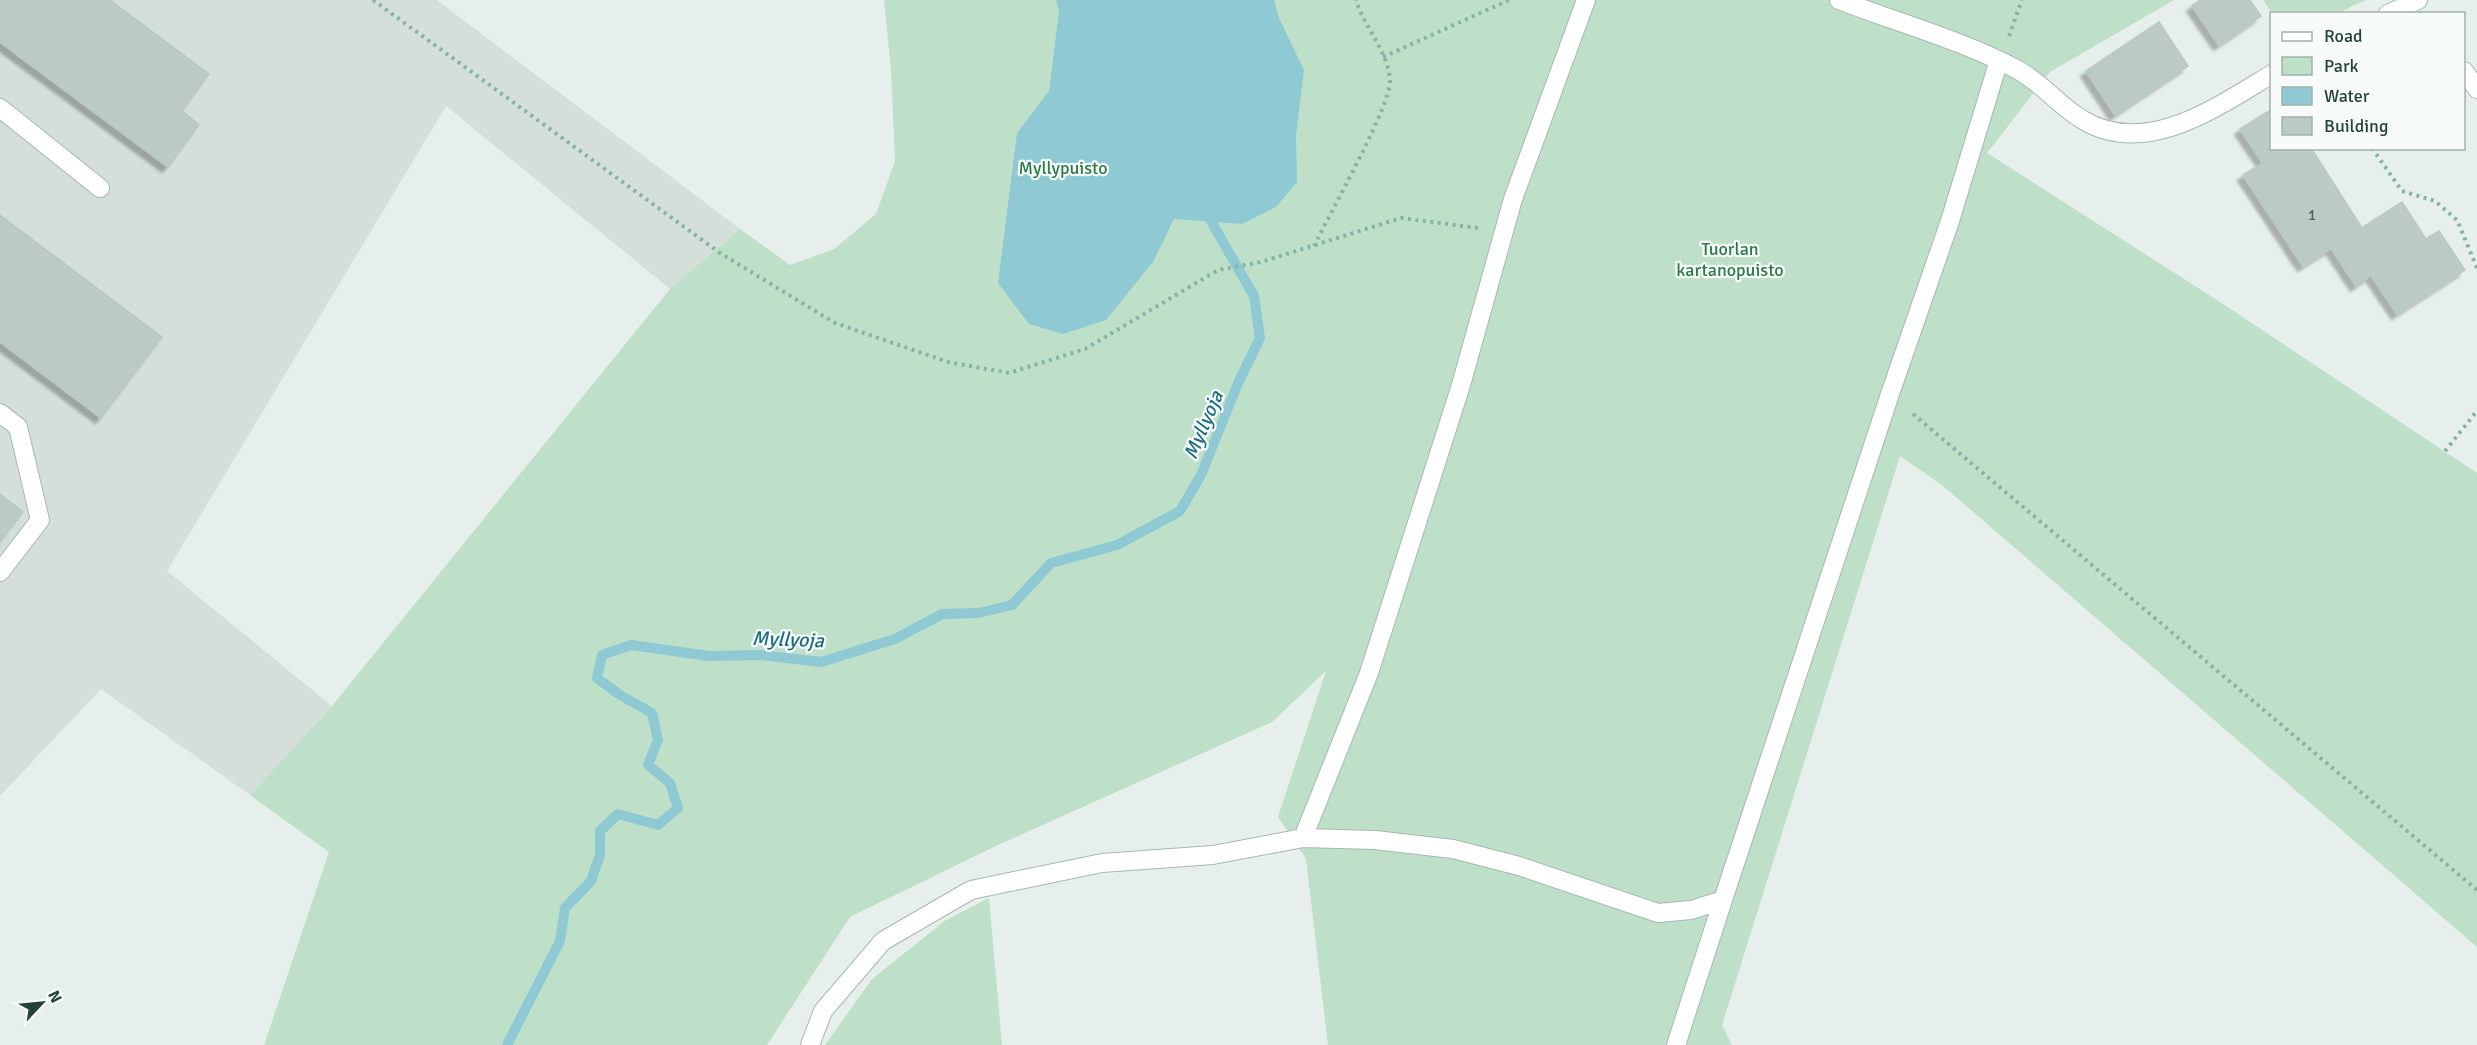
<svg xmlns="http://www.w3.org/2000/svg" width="2477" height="1045" font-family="Signika,sans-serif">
<defs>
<filter id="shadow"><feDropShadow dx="-5.5" dy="5.5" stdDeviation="1.5" flood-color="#0004"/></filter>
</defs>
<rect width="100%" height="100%" fill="#e6efeb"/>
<path fill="#d4dfda" d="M0 0H437L740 229 670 289 446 106 167 571 332 706 250 795 101 689 0 796Z"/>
<path fill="#bfe0c8" d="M884 0H2174L2050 72 1987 153 2220 302 2477 473V947L1942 485 1900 456 1722 1025 1732 1045H1328L1306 859 1278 817 1326 671 1272 722 998 845 850 917 767 1045H264L329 852 250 795 332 706 670 289 740 229 790 265 834 249 876 214 895 161 891 70Z
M2263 0H2366L2338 13H2272Z
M989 898 1002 1045H825L872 979 946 920Z"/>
<path fill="#8ec9d4" d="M1056 0H1274L1279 18 1304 70 1296 136 1297 182 1276 207 1242 224 1174 219 1153 262 1106 320 1063 334 1029 324 998 283 1017 133 1049 91 1059 11Z"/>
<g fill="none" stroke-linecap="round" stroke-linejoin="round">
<path stroke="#8ec9d4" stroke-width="10" d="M507 1045 560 941 565 908 591 881 600 855V831L618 814 658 825 678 808 670 783 648 765 658 740 652 713 620 695 597 678 602 655 631 645 709 656 759 655 821 662 895 639 942 614 978 613 1012 605 1051 563 1117 545 1180 511 1201 475 1239 381 1260 338 1254 296 1204 209"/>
</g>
<path fill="#bbcac4" stroke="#b8c9c2" stroke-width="1.5" filter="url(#shadow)" d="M0 0H110L209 74 182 111 199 125 168 167 0 42Z
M2200 0H2250L2261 16 2219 45 2192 6Z
M2159 22 2188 66 2115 115 2086 71Z
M2272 109V148H2311L2362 228 2402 202 2426 239 2439 231 2465 270 2397 314 2371 275 2356 286 2331 248 2303 266 2243 175 2263 163 2240 129Z
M0 215 162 337 101 418 0 342Z
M0 494 23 512 0 542Z"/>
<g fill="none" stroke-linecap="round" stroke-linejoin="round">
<g stroke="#a8b8b2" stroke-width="20">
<path id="minor" d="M1839 0C1896 22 1964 41 2018 70 2042 83 2059 106 2083 120 2146 158 2217 107 2272 74
M2388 14 2418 0
M2464 71 2477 89
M0 108 100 188
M0 413 18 427 40 520 0 572
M1303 838 1375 840 1453 849 1519 866 1658 913 1691 910 1723 900 1676 1045
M1723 900 1890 394 1950 221 1999 60
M810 1045 823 1011 883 941 971 890 1102 863 1213 855 1303 838 1369 673 1461 385 1513 199 1586 0"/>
</g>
<path stroke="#86b3a5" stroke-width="4" stroke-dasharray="3 4.5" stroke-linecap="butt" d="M373 0 720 253 835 323 948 362 1009 373 1085 349 1218 270 1261 262 1401 218 1478 228
M2009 36 2022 0
M1383 57 1509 0
M2372 148 2402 191 2435 201 2457 220 2477 268
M1314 246C1328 217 1392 104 1390 80 1388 51 1364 27 1356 0
M1913 414 2477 890
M2445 451 2477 411"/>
<use href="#minor" stroke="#fff" stroke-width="18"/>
</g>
<g text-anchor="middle" stroke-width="4.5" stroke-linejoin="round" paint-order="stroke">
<g font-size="15" fill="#4a645c">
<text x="2312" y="220">1</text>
</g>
<g font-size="18" fill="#2d7a4b" stroke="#f7fbf9">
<text x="1063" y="174">Myllypuisto</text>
<text x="1730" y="255">Tuorlan<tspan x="1730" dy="21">kartanopuisto</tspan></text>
</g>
<g font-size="20" font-style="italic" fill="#1c6f80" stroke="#f7fbf9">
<text transform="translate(1203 425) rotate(-67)" y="7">Myllyoja</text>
<text transform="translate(788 639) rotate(2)" y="7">Myllyoja</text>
</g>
</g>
<rect x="2270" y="12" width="195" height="138" fill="#f7fbf9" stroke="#a3b1ad" stroke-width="1.5"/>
<rect x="2282" y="32" width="30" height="9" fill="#ffffff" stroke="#a3b1ad" stroke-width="1.5"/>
<text x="2324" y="42" font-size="18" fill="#24423a">Road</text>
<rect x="2282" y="57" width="30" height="18" fill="#bfe0c8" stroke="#a3b1ad" stroke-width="1.5"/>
<text x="2324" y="72" font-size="18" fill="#24423a">Park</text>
<rect x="2282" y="87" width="30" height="18" fill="#8ec9d4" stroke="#a3b1ad" stroke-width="1.5"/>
<text x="2324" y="102" font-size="18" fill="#24423a">Water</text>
<rect x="2282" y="117" width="30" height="18" fill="#bbcac4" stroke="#a3b1ad" stroke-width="1.5"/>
<text x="2324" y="132" font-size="18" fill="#24423a">Building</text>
<g transform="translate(42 1003) rotate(64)" stroke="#f7fbf9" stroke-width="4.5" paint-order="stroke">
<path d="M0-4.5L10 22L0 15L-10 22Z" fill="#24423a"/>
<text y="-9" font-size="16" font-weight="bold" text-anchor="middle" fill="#24423a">N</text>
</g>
</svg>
